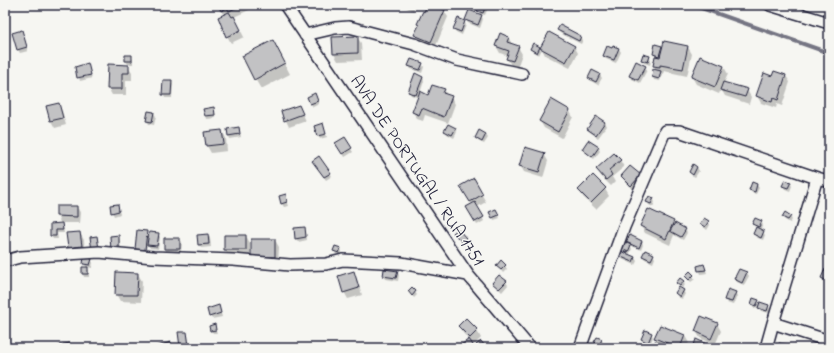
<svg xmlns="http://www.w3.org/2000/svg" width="834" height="353" font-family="'Indie Flower',sans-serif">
<rect width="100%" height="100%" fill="#f6f6f2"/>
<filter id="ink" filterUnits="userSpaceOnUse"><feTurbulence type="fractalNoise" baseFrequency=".025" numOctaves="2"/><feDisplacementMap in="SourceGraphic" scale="8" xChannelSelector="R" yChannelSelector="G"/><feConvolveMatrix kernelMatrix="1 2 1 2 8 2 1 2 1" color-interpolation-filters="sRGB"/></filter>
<g filter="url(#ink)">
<path fill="#0003" d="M219 5H252L248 7 249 10 234 17 244 37 231 43 227 36 224 15Z
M401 5H416L413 11Z
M428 5 444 11 448 17 435 48 419 42 416 35 419 26 418 24Z
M480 5H486L488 8 485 15 480 14 479 10Z
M481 16 483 19 480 28 468 23 466 20Z
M464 22 466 25 462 35 456 32 454 29Z
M560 26 581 37 583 40 581 44 560 33 558 30Z
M22 31 28 51 20 53 18 50Z
M549 34 574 46 578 53 570 68 545 55 542 49 539 55 533 52 531 49 539 48 541 50Z
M357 37 361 43 362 60 338 61 334 54Z
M508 37 512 44 518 47 522 54 517 68 511 65 507 59 508 56 500 53 496 46Z
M614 47 619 49 621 52 616 63 606 59 604 56 613 49Z
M661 47 663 50 688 47 692 54 687 76 664 71 663 74 661 73 662 75 660 81 654 80 653 77 657 71 654 66 656 57 654 54Z
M278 51 290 74 261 89 255 79Z
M131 56 133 60V64H128L126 61Z
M649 57 651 60 650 65 644 63 642 59Z
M701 57 724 67 728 74 724 83 747 90 751 97 749 104 725 96 721 89 719 94 696 84 692 77Z
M422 64 424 67 422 73 411 69 409 66Z
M88 65 92 78 80 81 76 67Z
M128 66 132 72V80H126V95H112L108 88Z
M645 66 647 70 640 83 632 79 630 76Z
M592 71 600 75 602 78 598 85 591 81 589 78Z
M786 76 790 82 782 106 777 104 776 108 761 103 757 96 773 77Z
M423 77 424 81 420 93 429 96 444 90 447 95 451 97 455 104 448 123 425 115 423 121 417 119 413 112 419 98 411 95 409 91Z
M171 81 173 84 172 98H165L163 94Z
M315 94 319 104 313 107 311 104Z
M58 104 62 111 66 125 55 128 51 121Z
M299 106 306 121 289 127 282 112Z
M214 109 216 118 207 119 205 110Z
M569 110 573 117 562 138 544 128 540 121Z
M154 113 156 116 154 125 149 124 147 121Z
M605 122 607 126 598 138 590 132 588 129Z
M239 128 241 137 230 139 229 136Z
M324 128 327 137 320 139 318 136Z
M455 129 457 132 454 138 447 134 446 131Z
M222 131 226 138 227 151 211 153 207 146Z
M479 131 486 135 488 138 484 144 478 141 476 138Z
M344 139 353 152 345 157 337 143Z
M598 148 600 151 594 159 585 152 583 149Z
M544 154 548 161 543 178 524 172 520 165Z
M620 160 624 167 612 177 615 182 611 186 601 176 597 169Z
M315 164 330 173 332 176 326 180Z
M697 167 699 171 695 177 692 175 690 172Z
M593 176 605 189 609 196 596 209 583 197 579 190Z
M622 176H640L636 192 626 183Z
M473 180 486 202 477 207 484 221 477 225 467 207 472 204 462 187Z
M753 183 757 185 759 188 756 194 752 193 750 189Z
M790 183 792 186 790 191 785 189 783 186Z
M285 195 289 206 284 207 282 204Z
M653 199 655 202 653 207 649 205 648 202Z
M117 205 120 214 114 216 112 212Z
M77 207 81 214 80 223H61L63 227 64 233H57L58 239H53L51 236V225L61 224 57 216Z
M648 210 673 222 674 224 685 229 687 233 683 240 674 235 670 245 645 233 641 226Z
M497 213 500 218 494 220 493 217Z
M790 216 792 220 790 223 785 220 783 217Z
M708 221 710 225 707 230 701 224Z
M761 222 763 225 760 230 763 232 765 235 763 240 756 237 754 234 757 228 753 224Z
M304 228 306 231 307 240 298 242 296 238Z
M458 230 467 241 464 245 454 233Z
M146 232 149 238 158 234 160 237 158 249 150 248 147 243 146 253 138 252 136 249Z
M80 233 84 240 85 253 73 254 69 248Z
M208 235 210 238 211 247 201 248 199 245 198 236Z
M118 236 120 240 121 254H114Z
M246 236 250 243V257H229L225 250Z
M165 239H180L182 242 181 252H167L165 249Z
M275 240 279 247 278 263H256L252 256Z
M628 242H642L643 245 641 250 630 245 632 249 629 255 635 258 637 261 635 265 622 259 620 256 626 254 623 249 630 246Z
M341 249 342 252 341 256 336 254 334 251Z
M653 255 655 258 653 263 645 259 643 256Z
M91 260 93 263 92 268 87 267 89 271V277H84L83 274 87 268 84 263Z
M497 266H505L507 269 503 273Z
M704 266 707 273 701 274 698 267Z
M740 270 747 273 749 276 744 285 737 282 736 279Z
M353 272 357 279 362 295 348 299 344 292Z
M397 272 399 275 398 281 386 279 384 276Z
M829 272V286L826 285 822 278Z
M138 274 142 281 141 302 120 301 116 294Z
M693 276 695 279 691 282 688 279Z
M506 282 508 285 502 292 493 283Z
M683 282 685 285 682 288 678 283Z
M412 288 417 295 414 298 411 294Z
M683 291 685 294 682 299 678 297 676 293Z
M735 293 737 296 733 305 727 303 725 300Z
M758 301 760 305 768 306 770 309 769 313 761 311 759 307 758 309 754 308 752 304Z
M220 310 222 317 212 319 210 316Z
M466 320 477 331 481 338 474 345 463 333 459 326Z
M717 324 721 331 715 345 700 338 696 331Z
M214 326 217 333H213L211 330Z
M5 330 10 338 8 348H5Z
M187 333 188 336 190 348H182L181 347Z
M651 334 653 337 650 345 644 343 642 339Z
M685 336 689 343 686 348H655L654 347 659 344 655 338Z
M601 339 603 343 602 347 597 345 596 342Z"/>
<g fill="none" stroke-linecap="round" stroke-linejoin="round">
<path stroke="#757583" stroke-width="4" d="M693 5 829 53"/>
</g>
<path fill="#c2c2c4" stroke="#22223b" d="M218 5H242L229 11 227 8 221 11Z
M427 5H433L445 10 431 42 414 35 419 25 417 24 423 11 424 12Z
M479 5H486L483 13 477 11Z
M469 10 482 15 478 25 465 20Z
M229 12 232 17 234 16 241 30 226 37 218 17Z
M458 18 465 21 461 32 453 29Z
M560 25 581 36 579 41 557 30Z
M22 30 27 47 17 50 12 33Z
M549 32 575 46 566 62 540 48Z
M500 33 509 37 507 42 519 46 513 61 506 59 509 51 495 46Z
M358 36V53L333 54 332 37Z
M273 40 285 63 254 80 242 56Z
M664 41 688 46 683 69 660 65V67L653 66 655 56 660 57Z
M533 43 540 47 537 53 530 49Z
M655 44 662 46 659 56 653 54Z
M607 46 612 48 613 46 619 48 614 60 603 56Z
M643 54 650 56 648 62 641 60Z
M125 55H132V61H125Z
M700 56 724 66 715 87 691 77Z
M411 59 423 63 420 70 408 66Z
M636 61 646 66 638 80 629 76Z
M88 63 91 75 77 78 75 67Z
M108 64 129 65V73H122V89H107Z
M653 69 661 71 659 79 652 77Z
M592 70 600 74 596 82 588 78Z
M774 71 786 75 778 100 773 98 772 102 756 96 764 73 772 76Z
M415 73 423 77 416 95 408 92Z
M163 80H172L171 95H162Z
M723 82 748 89 745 97 720 90Z
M432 85 445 89 443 93 452 96 444 117 422 108 419 115 412 112 420 91 428 95Z
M315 93 318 101 310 104 307 97Z
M551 99 570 110 558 132 539 121Z
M59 103 63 118 50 121 46 106Z
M299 105 303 114 284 121 281 111Z
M214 107 215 115 205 116 203 109Z
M148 111 154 112 152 122 146 121Z
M596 116 605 122 596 135 587 129Z
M323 123 326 134 317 136 314 126Z
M448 124 456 128 452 135 444 131Z
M239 127 240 134 228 136 227 129Z
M222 130 224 144 206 146 204 132Z
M479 130 486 134 482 142 475 138Z
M345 137 352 148 342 154 335 143Z
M588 140 599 147 592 157 582 149Z
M525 147 545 153 539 172 519 166Z
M614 153 621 160 609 170 612 175 606 180 596 169Z
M319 156 331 173 324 177 312 161Z
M693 164 697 167 693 175 689 172Z
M630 166 641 175 631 186 621 176Z
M593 175 606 188 591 203 578 190Z
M474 178 483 194 470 202 460 186Z
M785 180 791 182 788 188 782 186Z
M752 182 757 184 755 192 749 190Z
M286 194 287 202 281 204 279 196Z
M649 196 654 198 651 204 646 202Z
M475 202 484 217 475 222 466 207Z
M118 204 119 211 111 213 110 205Z
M56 206H77V217L56 216Z
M496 209 499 215 492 218 489 212Z
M648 209 674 221 666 239 640 226Z
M785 212 791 216 788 220 782 217Z
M704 218 709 221 705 227 700 224Z
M755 218 762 221 759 227 752 224Z
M62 223 63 230H56V236H50V224Z
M675 223 686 229 681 237 670 231Z
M305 227 306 237 295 239 294 228Z
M756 227 764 231 761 238 753 234Z
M458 229 466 238 462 242 453 233Z
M137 230 147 231 145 250 135 249Z
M80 232 82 246 68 248 66 233Z
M149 232 159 233 157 246 147 245Z
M208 234 209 244 198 245 197 235Z
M119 235V251H111L110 236Z
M224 235H246V250H224Z
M630 235 642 241 639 248 626 242Z
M97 236 99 249 92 250 90 237Z
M164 238H180V249H164Z
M251 239H275V257L251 256Z
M625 242 631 245 628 252 622 249Z
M335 246 341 248 339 253 333 251Z
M645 250 654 254 651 260 642 256Z
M621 251 635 257 633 262 619 256Z
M84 257 92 259 90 265 83 264Z
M501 260 506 265 501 270 496 266Z
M704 264 706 270 698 271 697 266Z
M82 267H88V274H82Z
M384 269 398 271 396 278 383 276Z
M739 269 747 272 742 283 734 279Z
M825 269 829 271V282L821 278Z
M354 271 359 288 343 293 338 276Z
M690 271 694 275 689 280 685 276Z
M116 272 138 273 137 295H115Z
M499 275 507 281 499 289 492 283Z
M680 278 684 281 680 286 676 283Z
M412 287 416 291 412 296 408 291Z
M679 287 684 290 680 297 675 293Z
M728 289 736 292 732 302 724 300Z
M753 298 759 300 756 306 751 304Z
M760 302 769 305 767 311 758 308Z
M219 305 221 313 209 317 207 309Z
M701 316 718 323 711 339 695 331Z
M466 318 478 330 470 338 458 326Z
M215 324 216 330 210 331 209 326Z
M660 325 685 335 680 348 654 338Z
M645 330 652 333 648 343 641 339Z
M178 332H187L189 346 180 347Z
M597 337 602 339 600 344 594 342Z
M469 339 473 345 470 348H457Z
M696 339 711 346 710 348H693Z
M481 341 485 346 483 348H479L476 345Z
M655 341 671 348H655L653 347Z
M171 342 172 348H151Z
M70 343 71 348H60L59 345Z
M779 343 790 345 789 348H778Z
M102 344H115V348H102Z"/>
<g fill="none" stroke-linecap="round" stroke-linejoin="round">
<g stroke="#22223b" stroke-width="14">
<path id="street" d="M285 5 468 275 530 348
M770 5 829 23
M305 35 335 28 349 27 414 44 457 60 522 74
M817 178 829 181
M5 261 20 257 99 252 153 257 233 260 290 265 326 264 343 260 401 263 468 275
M580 348 624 227 665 131H679L817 178 773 323
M766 348 773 323 829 341"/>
</g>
<use href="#street" stroke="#f6f6f2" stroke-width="11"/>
</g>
</g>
<g text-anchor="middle" stroke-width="3" stroke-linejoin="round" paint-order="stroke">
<g font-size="18" fill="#22223b" stroke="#f6f6f2">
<text transform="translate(418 170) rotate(56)" y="6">AVA DE PORTUGAL / RUA 1751</text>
</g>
</g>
<rect width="834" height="353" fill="none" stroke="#f6f6f2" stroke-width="20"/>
<rect x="10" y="10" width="814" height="333" fill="none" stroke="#22223b" stroke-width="1.5" filter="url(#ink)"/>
</svg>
